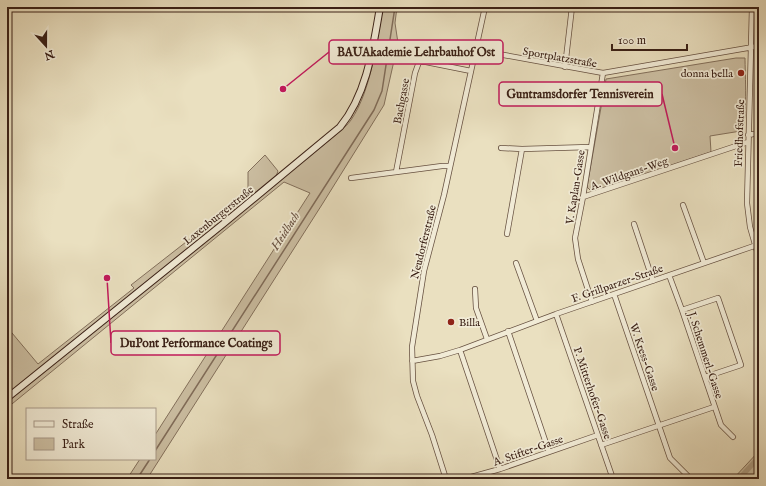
<svg xmlns="http://www.w3.org/2000/svg" width="766" height="486" font-family="'IM FELL English',serif">
<rect width="100%" height="100%" fill="#eae0c0"/>
<filter id="stains"><feTurbulence type="fractalNoise" baseFrequency=".005" numOctaves="4"/><feColorMatrix values="0 0 0 0 .2 0 0 0 0 .09 0 0 0 0 .02 0 0 0 .5 -.17"/></filter>
<radialGradient id="worn" r=".72"><stop offset=".6" stop-color="#630" stop-opacity="0"/><stop offset="1" stop-color="#630" stop-opacity=".3"/></radialGradient>
<path fill="#ccbfa3" stroke="#83705c" d="M383 7H397L395 23 398 43 384 105 323 203 147 479H127L140 459H155V435L310 193 284 182 7 408V402L338 133C342 129 348 125 351 120 371 91 377 41 383 7Z
M736 58H745C745 71 748 124 741 131L710 136 711 152 592 192 587 187 606 79Z
M265 155 278 171 275 179 7 396V327L38 364 134 288 131 285 241 199 248 187V172Z
M759 451V477L757 479H733Z"/>
<g fill="none" stroke-linecap="round" stroke-linejoin="round">
<path stroke="#806c59" stroke-width="1.5" d="M155 451 374 110 382 91 395 7
M137 479 150 459"/>
<path stroke="#ae9f86" stroke-width="5" d="M739 479 759 457"/>
<g stroke="#665040" stroke-width="6">
<path id="street" d="M752 7 747 203 750 227 759 258
M476 50 603 73 759 46
M565 67 572 7
M748 135 759 133
M501 148 522 149 590 147
M396 172 415 73 419 62H426L471 71
M351 178 442 166H450
M583 197 748 142
M683 205 704 263
M634 224 653 281
M507 234 522 149
M516 263 537 321
M669 275 682 310 721 425 733 437
M475 289 476 308 487 339
M614 294 670 458 691 479
M592 302 578 259 575 238 583 197 603 73
M682 310 718 298 741 365 705 377
M556 314 613 479
M508 331 549 452
M460 350 500 469
M412 361 440 356 460 350 556 314 754 246
M601 445 714 407
M446 479 432 435 417 396 413 381 412 347 424 271 444 195 485 7
M464 479 500 469 598 435"/>
</g>
<g stroke="#3a2016" stroke-width="8">
<path id="secondary" d="M7 398 223 224 340 127C367 94 373 48 380 7"/>
</g>
<use href="#street" stroke="#f1ebd6" stroke-width="4.5"/>
<use href="#secondary" stroke="#f1ebd6" stroke-width="6"/>
</g>
<g fill="#8f2418" stroke="#f1ebd6" stroke-width="1.5">
<circle cx="741" cy="73" r="4"/>
<circle cx="451" cy="322" r="4"/>
</g>
<g text-anchor="middle" stroke-width="3.5" stroke-linejoin="round" paint-order="stroke">
<g font-size="11" fill="#3a2016" stroke="#f1ebd6">
<text transform="translate(560 57) rotate(10)" y="4">Sportplatzstraße</text>
<text transform="translate(401 101) rotate(-79)" y="4">Bachgasse</text>
<text transform="translate(739 133) rotate(-88)" y="4">Friedhofstraße</text>
<text transform="translate(629 173) rotate(-19)" y="4">A. Wildgans-Weg</text>
<text transform="translate(575 187) rotate(-81)" y="4">V. Kaplan-Gasse</text>
<text transform="translate(218 215) rotate(-39)" y="4">Laxenburgerstraße</text>
<text transform="translate(423 242) rotate(-76)" y="4">Neudorferstraße</text>
<text transform="translate(617 283) rotate(-19)" y="4">F. Grillparzer-Straße</text>
<text transform="translate(706 355) rotate(72)" y="4">J. Schemmerl-Gasse</text>
<text transform="translate(645 357) rotate(71)" y="4">W. Kress-Gasse</text>
<text transform="translate(593 393) rotate(71)" y="4">P. Mitterhofer-Gasse</text>
<text transform="translate(528 450) rotate(-19)" y="4">A. Stifter-Gasse</text>
</g>
<g font-size="11" fill="#3a2016" stroke="#f1ebd6" text-anchor="end">
<text x="733" y="77">donna bella</text>
<text x="459" y="326" text-anchor="start">Billa</text>
</g>
<g font-size="12" font-style="italic" fill="#634c3d" stroke="#f1ebd6">
<text transform="translate(285 231) rotate(-57)" y="4">Heidbach</text>
</g>
</g>
<path fill="none" stroke="#c2185b" stroke-width="1.5" d="M283 89L329 52M675 148L662 94M107 278L111 343"/>
<g fill="#c2185b" stroke="#f1ebd6" stroke-width="1.5">
<circle cx="283" cy="89" r="4"/>
<circle cx="675" cy="148" r="4"/>
<circle cx="107" cy="278" r="4"/>
</g>
<g fill="#f1ebd6" stroke="#c2185b" stroke-width="1.5">
<rect x="329" y="40" width="174" height="24" rx="4"/>
<rect x="499" y="82" width="163" height="24" rx="4"/>
<rect x="111" y="331" width="169" height="24" rx="4"/>
</g>
<g font-size="12" text-anchor="middle" font-weight="bold" fill="#3a2016">
<text x="416" y="56">BAUAkademie Lehrbauhof Ost</text>
<text x="580" y="98">Guntramsdorfer Tennisverein</text>
<text x="196" y="347">DuPont Performance Coatings</text>
</g>
<rect width="766" height="486" fill="none" stroke="#eae0c0" stroke-width="24"/>
<rect x="8" y="8" width="750" height="470" fill="none" stroke="#3a2016" stroke-width="2"/>
<rect x="12" y="12" width="742" height="462" fill="none" stroke="#3a2016"/>
<rect x="26" y="408" width="130" height="52" fill="#f1ebd6" stroke="#a89a89"/>
<rect x="34" y="421" width="20" height="6" fill="#f1ebd6" stroke="#a89a89"/>
<text x="62" y="428" font-size="12" fill="#3a2016">Straße</text>
<rect x="34" y="438" width="20" height="12" fill="#ccbfa3" stroke="#a89a89"/>
<text x="62" y="448" font-size="12" fill="#3a2016">Park</text>
<g transform="translate(46 46) rotate(159)" stroke="#f1ebd6" stroke-width="3" paint-order="stroke">
<path d="M0-3L7 15L0 10L-7 15Z" fill="#3a2016"/>
<text y="-6" font-size="11" font-weight="bold" text-anchor="middle" fill="#3a2016">N</text>
</g>
<path d="M612 44v6h75v-6" fill="none" stroke="#3a2016" stroke-width="2"/>
<text x="618" y="44" font-size="12" fill="#3a2016" stroke="#f1ebd6" stroke-width="3" paint-order="stroke">100 m</text>
<rect width="100%" height="100%" filter="url(#stains)"/>
<rect width="100%" height="100%" fill="url(#worn)"/>
</svg>
